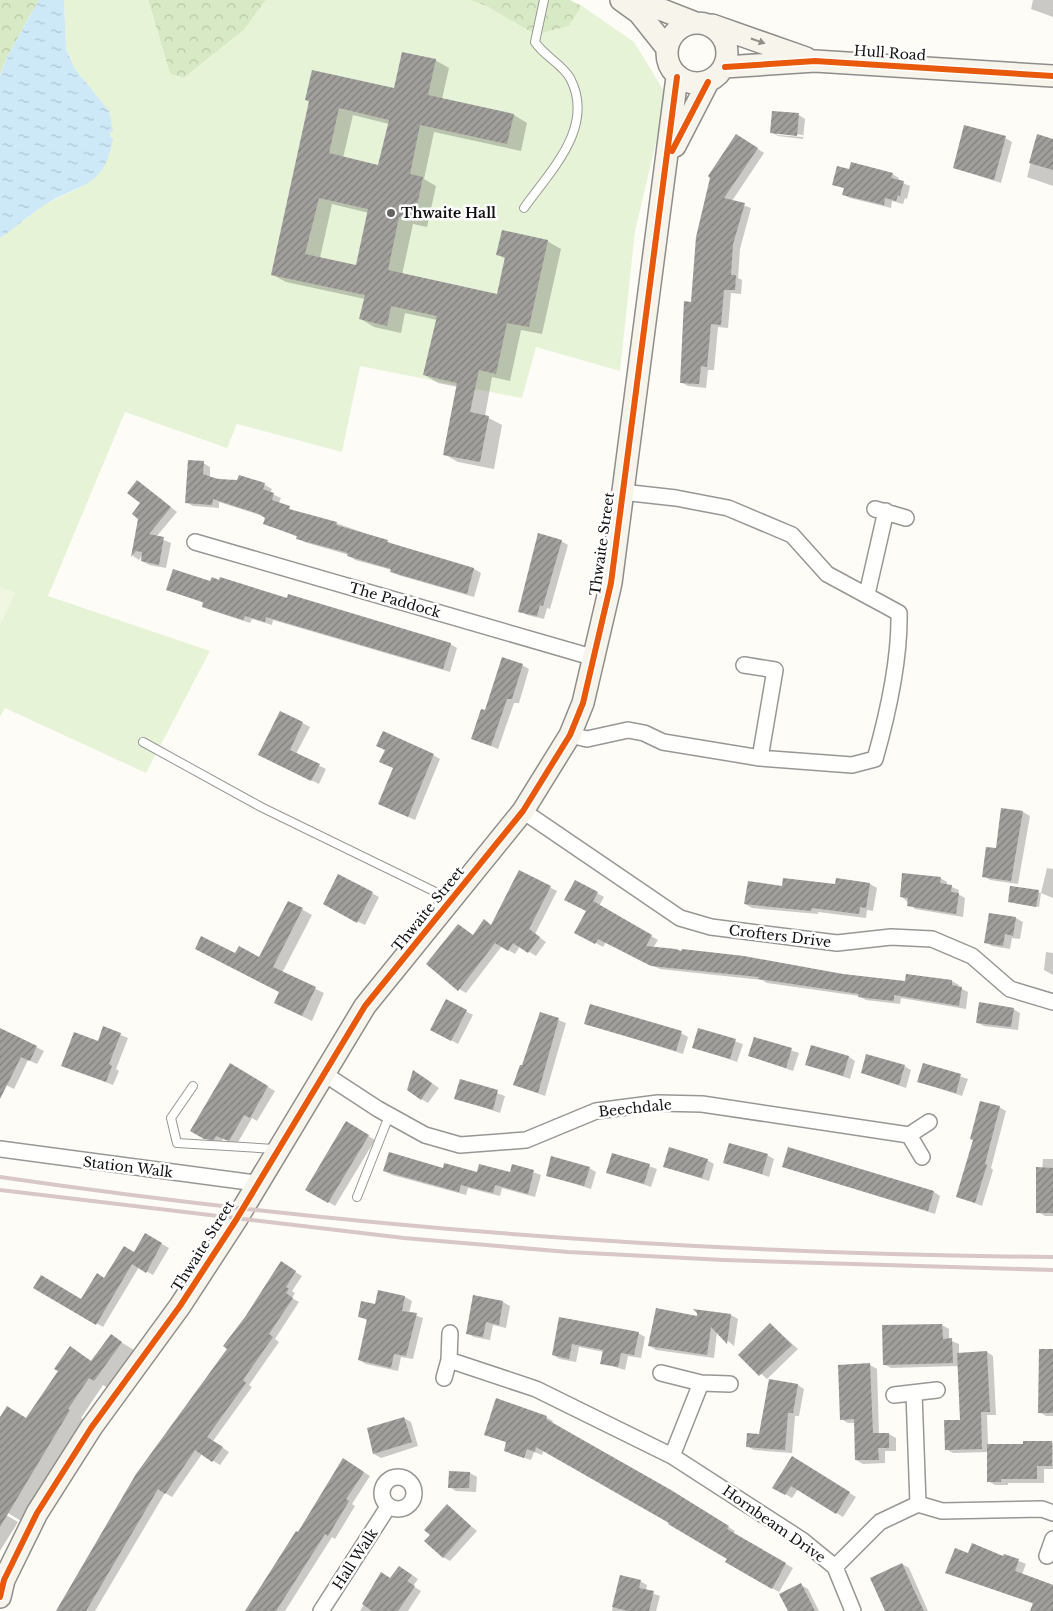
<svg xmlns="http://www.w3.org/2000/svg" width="1053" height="1611" font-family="'Libre Baskerville',serif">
<defs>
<pattern id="forest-crowns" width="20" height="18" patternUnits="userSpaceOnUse" patternTransform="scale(1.25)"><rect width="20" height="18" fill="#d8eac5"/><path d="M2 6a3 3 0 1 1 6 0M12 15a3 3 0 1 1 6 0" fill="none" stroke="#b8c8a8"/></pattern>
<pattern id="water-ripples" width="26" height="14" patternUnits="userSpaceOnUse" patternTransform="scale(1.25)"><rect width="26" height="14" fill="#cde8f7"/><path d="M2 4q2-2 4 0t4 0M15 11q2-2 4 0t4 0" fill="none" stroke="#afc6d3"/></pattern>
<pattern id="building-hatch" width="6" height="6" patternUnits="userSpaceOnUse" patternTransform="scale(1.25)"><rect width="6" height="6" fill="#a19f9c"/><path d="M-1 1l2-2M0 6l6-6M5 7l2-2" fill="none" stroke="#82807e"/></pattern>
</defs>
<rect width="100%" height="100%" fill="#fdfcf7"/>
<path fill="url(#forest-crowns)" d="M0 0H39L7 57 0 75Z
M148 0H266L244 30 184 78 170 74Z
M470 0H570L582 6 569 26 536 35 486 6Z"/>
<path fill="#e7f3d7" d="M64 0H148L170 74 184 78 244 30 266 0H470L486 6 536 35 569 26 582 6 634 42 667 96 635 231 620 371 536 347 522 398 360 366 342 452 237 424 227 448 125 412 48 596 210 651 146 773 5 708 0 717V238L44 205 83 186 113 138 110 137 109 111 75 69 66 49Z"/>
<path fill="#f0f6e1" d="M0 587 15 593 0 625Z"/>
<path fill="url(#water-ripples)" d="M39 0H64L66 49 75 69 109 111 113 132H110V137L113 138C105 189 79 183 43 206 28 216 15 228 0 238V76L7 57Z"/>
<path fill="#0003" fill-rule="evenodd" d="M1033 0H1053V17L1031 9Z
M435 60 449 68 442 99 514 115 527 123 521 151 434 132 424 179 436 186 427 227 413 224 402 275 498 296 506 259 498 255 547 241 561 249 542 334 521 330 510 381 492 377 485 416 502 425 494 469 458 462 444 454 458 387 438 383 425 375 437 320 405 313 401 333 374 327 361 319 365 299 286 282 273 275 310 102 306 100 395 89ZM353 115 389 124 379 166 343 158ZM332 204 369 213 357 267 320 258Z
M799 115 805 119 803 139 778 136 771 132ZM777 132 803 135V137L777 135Z
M1038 136 1053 140V186L1027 177Z
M1005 138 1012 142 1001 183 954 168Z
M744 140 764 153 732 201 751 208 740 249 738 278 742 280 741 294 731 293 728 328 718 327 714 370H708L706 388 688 386 681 382 712 177Z
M850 170 892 174 899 178 898 181 910 186 907 199 905 198 903 204 892 201 891 208 850 198 843 194 845 189 834 184Z
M203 463 210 467V477L238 482 240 476 265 485 272 489 270 493 281 498 279 503 295 512 336 523 387 541 394 546 474 569 481 573 474 597 398 575 392 570 355 560 349 555 304 542 298 537 264 523 266 517 219 502V508L193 506 186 502Z
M144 486 177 512 156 537 171 543 166 568 149 565 142 561 143 554 139 560 133 556Z
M561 541 568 545 550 609 547 608 544 619 527 615 520 611Z
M211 583 287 600 450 644 457 648 450 672 273 620 272 625 252 619 250 623 210 610 203 606 204 603 167 590Z
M522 665 529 669 519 703H514L498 749 472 738 486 712Z
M281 712 310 727 296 754 326 769 319 784 266 758Z
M433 755 440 759 415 820 386 807 395 768Z
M1023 812 1030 816 1018 884 990 880 983 876 997 850Z
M1047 868 1053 869V898L1041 893Z
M519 872 557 891 535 934 546 942 536 956 520 946 515 954 502 946 466 993 459 989 474 936 492 926Z
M339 875 379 897 365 925 331 908Z
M940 878 947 882V885L959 890 958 894 965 898 963 917 915 909 901 896Z
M837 879 870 884 877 888 873 911 867 910 866 918 818 912V914L752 908 745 904 783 887 836 885Z
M575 881 604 897 599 906 658 940 653 948 906 983 952 981 959 985 958 987 968 992 966 1009 901 998 900 1004 866 1000 859 996 767 983 762 980 660 969 606 942 603 947 576 932 588 911Z
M1038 892 1041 893 1039 907 1009 901Z
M289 902 312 915 282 973 324 993 312 1021 275 1003 280 992 236 955 260 959Z
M1016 918 1023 922 1020 939 1012 938 1010 949 992 946 985 942Z
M1046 952 1053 953V975L1044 970Z
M446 1001 473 1015 458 1044 438 1033Z
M1013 1009 1020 1013 1018 1030 984 1026 977 1022Z
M541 1013 566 1023 545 1096 515 1085 523 1067Z
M585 1023 681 1033 688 1037 683 1054Z
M104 1028 128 1038 116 1069 119 1071 113 1085 63 1065 99 1042Z
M0 1029 44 1051 37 1064 28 1060 14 1089 0 1082Z
M699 1030 743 1044 737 1062 694 1047Z
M755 1038 799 1053 793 1071 750 1056Z
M849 1057 855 1061 850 1079 807 1064Z
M924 1064 968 1079 962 1096 919 1082Z
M230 1065 275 1091 257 1121 252 1118 237 1144 223 1139 221 1143 212 1142 192 1131Z
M904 1066 911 1070 906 1088 862 1073Z
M420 1075 439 1088 428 1103 421 1099Z
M461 1081 505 1096 500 1113 456 1098Z
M999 1107 1006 1111 991 1168 993 1170 982 1206 957 1196 974 1140Z
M347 1123 375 1140 335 1206 307 1189Z
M613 1154 657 1169 651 1187 608 1172Z
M767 1155 774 1159 769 1177 725 1162Z
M1043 1159H1053V1216H1045L1038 1212Z
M707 1160 714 1164 709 1181 665 1167Z
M513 1165 541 1175 535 1197 502 1188 500 1196 468 1188 466 1195 392 1175 385 1171 444 1169 478 1173 511 1174Z
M784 1167 934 1192 940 1196 935 1214Z
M589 1168 596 1172 591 1189 547 1175Z
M146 1235 169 1248 153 1275 139 1267 103 1327 35 1287 82 1301 134 1254Z
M287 1267 302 1276 292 1291 295 1293 292 1298 299 1302 275 1339 279 1342 249 1385 252 1387 213 1441 229 1452 220 1465 202 1454 172 1497 165 1493 95 1611H63Z
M379 1292 405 1297 412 1301 409 1313 423 1318 413 1359 401 1357 398 1371 366 1364 359 1360 368 1321 359 1316 376 1306Z
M474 1297 503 1302 510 1306 506 1328 493 1325 490 1340 474 1337 467 1333Z
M731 1315 738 1319 734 1346 717 1332 714 1358 656 1350 650 1346 698 1318Z
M560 1319 638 1333 645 1337 641 1358 628 1356 625 1370 602 1363 604 1352 579 1347 576 1362 560 1359 553 1355Z
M771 1325 798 1349 767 1379 740 1355Z
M942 1325 949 1329V1340L959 1344V1354L987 1352 993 1356 996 1415H987L988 1445 1053 1443V1469H1044V1483H1008V1485H995L988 1481V1452L953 1453 946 1449 961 1421 959 1366 891 1368 884 1364Z
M111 1336 134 1350 108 1388 103 1385 81 1418 83 1419 21 1521 3 1510 1 1512 18 1522 0 1551V1417L27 1419 60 1371 71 1348 92 1362Z
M1053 1350V1416H1046L1039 1412Z
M870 1365 877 1369 879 1434H889L896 1438V1451H885V1463L863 1464 856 1460 855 1423H848L841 1419Z
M798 1385 804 1389 799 1416H795L792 1453 754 1450 747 1446 760 1435Z
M546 1417 553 1421 552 1424 678 1496 735 1531 733 1534 793 1568 779 1592 727 1562 729 1558 671 1522 544 1450 542 1455 534 1452 531 1460 512 1454 505 1450 508 1443 485 1434Z
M404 1418 411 1422 418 1446 381 1458 374 1454Z
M792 1458 856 1497 843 1517 798 1489 792 1498 774 1487Z
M350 1463 370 1476 352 1504 355 1506 335 1539 332 1537 285 1611H245Z
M470 1473 477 1477 476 1492 456 1491 449 1487Z
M447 1506 477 1531 450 1561 443 1557 432 1535Z
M969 1555 1004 1557 1005 1555 1026 1564 1022 1574 1053 1585V1611H1032L1034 1604 947 1572Z
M902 1564 909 1568 928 1611H887Z
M406 1571 418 1579 413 1586 421 1591 408 1611H360L382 1574 391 1579Z
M621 1576 640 1581 647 1585 646 1591 660 1596 656 1611H612Z
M801 1585 808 1589 819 1611H789Z"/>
<path fill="url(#building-hatch)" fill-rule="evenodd" d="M402 52 436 59 428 95 514 114 507 144 420 125 410 174 423 177 414 220 399 217 388 270 497 294 505 257 496 255 502 230 548 240 529 327 507 323 496 374 479 370 470 412 489 416 480 462 443 455 457 383 423 375 437 316 391 306 387 326 359 319 365 295 271 275 309 101 305 100 312 70 394 88ZM339 108 389 120 378 165 329 153ZM319 198 368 209 356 265 305 254Z
M772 111 799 113 797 136 770 133Z
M964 125 1006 136 994 180 953 168Z
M736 134 758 148 724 198 745 203 733 244 731 275H736L735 290H724L721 325 711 324 707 367 701 366 699 384 680 383 684 301 691 302 696 237 710 178 708 176Z
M1037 134 1053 139V170L1029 163Z
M851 162 893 173 891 178 904 181 900 196 898 195 896 201 885 198 884 205 842 195 844 188 832 185 837 166 849 169Z
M188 460 204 461 203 474 217 479 237 480 239 475 265 483 263 489 274 493 272 500 290 506 289 509 337 522 336 525 388 540 387 542 474 568 467 594 390 572 391 569 347 556 348 553 296 539 297 536 263 524 265 518 259 514 213 499 212 505 185 503Z
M137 480 171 507 149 534 164 537 159 565 141 561 142 552 136 551 131 557 138 519 132 514 140 503 127 493Z
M538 533 562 540 543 606 540 605 537 616 518 612Z
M173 569 210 581 212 577 219 580 220 577 287 598 288 594 451 643 443 669 266 617 265 622 245 616 243 620 202 607 203 602 166 590Z
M502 657 523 664 512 699H507L491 746 471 739 481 709 485 710Z
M280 711 303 722 290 750 320 764 311 781 258 755Z
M383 731 434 754 408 817 378 804 393 768 379 762 385 750 376 746Z
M1001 808 1023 811 1011 881 982 877 986 847 996 848Z
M519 870 551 886 529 929 540 937 528 953 513 943 508 951 495 943 458 991 426 964 458 924 473 935 484 919 491 925Z
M902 873 941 877 940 883 952 885 951 892 959 893 956 914 907 906 908 898 900 897Z
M338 874 373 892 357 923 323 904Z
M783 878 835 884 836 878 870 883 866 908 860 907 859 914 812 908 811 911 744 904 748 881 782 886Z
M575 880 598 892 593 901 652 935 646 946 676 949 681 951 682 949 744 956 843 974 905 981 906 974 952 980V985L962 987 959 1006 894 995V1001L858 997 859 994 758 979 759 977 651 966 598 939 595 944 574 933 586 911 564 900Z
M1010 886 1039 890 1036 907 1008 902Z
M288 901 303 908 273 967 316 987 302 1016 274 1003 279 992 195 949 201 936 235 953 239 946 259 957Z
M989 913 1016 917 1013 936 1005 934 1003 946 984 943Z
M446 999 467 1010 451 1041 430 1030Z
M979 1002 1014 1008 1011 1027 976 1023Z
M590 1004 682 1031 676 1051 584 1024Z
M540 1012 559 1018 538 1093 513 1085 520 1065H522Z
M103 1026 121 1033 109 1064 112 1066 106 1082 61 1066 74 1032 98 1041Z
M0 1028 37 1046 30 1061 21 1057 0 1099Z
M698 1028 736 1039 730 1059 692 1048Z
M754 1037 792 1048 786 1068 748 1056Z
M811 1045 849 1056 843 1076 805 1065Z
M866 1054 905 1065 899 1085 861 1073Z
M230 1063 268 1086 250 1118 244 1115 229 1141 216 1136 214 1140 204 1139 190 1131Z
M923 1063 961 1074 956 1093 917 1082Z
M413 1070 432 1083 421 1100 407 1090Z
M460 1079 498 1090 493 1110 454 1099Z
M980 1101 1000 1106 985 1164 987 1165 975 1203 956 1197 973 1140 970 1139Z
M346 1121 369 1135 328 1203 305 1190Z
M729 1143 768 1154 762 1174 723 1163Z
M669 1147 708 1159 702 1178 663 1167Z
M788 1147 934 1191 928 1211 782 1167Z
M389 1152 443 1168 444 1163 477 1172 479 1164 510 1172 512 1164 534 1170 528 1194 495 1185 493 1193 461 1185 459 1192 383 1171Z
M612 1153 650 1164 644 1184 606 1173Z
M551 1156 590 1167 584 1186 546 1176Z
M1036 1167 1053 1168V1213H1036Z
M145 1233 162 1243 146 1273 132 1264 96 1325 33 1288 41 1275 81 1299 97 1273 104 1278 124 1246 134 1252Z
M281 1261 296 1271 286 1287 289 1289 286 1293 293 1298 269 1334 273 1337 243 1380 246 1383 207 1437 223 1447 212 1462 195 1450 165 1494 158 1489 86 1611H56L136 1474 227 1349 223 1346 245 1317Z
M378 1290 405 1296 402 1311 417 1313 406 1356 394 1354 391 1368 358 1360 367 1319 358 1317 361 1301 375 1304Z
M473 1295 503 1301 499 1325 486 1322 483 1337 466 1334Z
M656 1308 697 1316V1313L693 1309 731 1314 727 1344 711 1327 707 1355 648 1346Z
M559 1317 639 1332 634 1355 621 1353 618 1367 600 1364 603 1350 572 1344 569 1359 552 1355Z
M770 1323 792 1345 759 1376 738 1355Z
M942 1324 943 1339 952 1338 953 1363 883 1365 882 1325Z
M111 1334 122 1342 94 1381 89 1378 68 1409 70 1410 0 1527V1417L7 1406 26 1418 58 1371 54 1369 70 1346 91 1361Z
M1039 1349H1053V1413H1038Z
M987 1351 990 1412H981L982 1449 945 1450 944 1420H960L957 1353Z
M870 1363 873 1433H889V1448H878L879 1460H855L854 1419 840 1420 838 1365Z
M769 1379 798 1384 793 1413H788L785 1450 746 1447 747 1433 759 1434Z
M496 1398 547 1416 546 1419 671 1490 729 1526 727 1529 786 1563 772 1589 725 1562 727 1559 668 1524 669 1523 536 1447 535 1452 527 1449 524 1458 504 1451 506 1442 484 1435Z
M404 1417 412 1442 373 1454 367 1428Z
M1023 1441H1052V1466H1037V1479H1001V1482H987V1444H1023Z
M792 1456 850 1492 836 1514 791 1486 785 1495 772 1488Z
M343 1458 364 1472 346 1499 349 1501 328 1536 325 1534 276 1611H245L296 1531 298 1532Z
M449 1471 470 1472 469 1488H448Z
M447 1504 471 1526 443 1558 424 1541 430 1535 424 1530Z
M972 1543 1003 1556 1004 1554 1019 1559 1015 1571 1053 1585V1611H1030L1033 1603 945 1573 955 1548 968 1553Z
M902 1563 913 1588 924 1611H885L870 1578Z
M399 1566 412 1575 407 1581 415 1586 398 1611H372L362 1604 381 1572 390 1578Z
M620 1575 641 1580 639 1588 654 1591 649 1611H628L612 1607Z
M801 1583 815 1611H788L779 1594Z"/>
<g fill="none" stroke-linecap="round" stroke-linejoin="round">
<g stroke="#979795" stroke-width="10">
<path id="lane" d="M524 208C550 171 596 127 570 78 562 64 544 56 535 42L544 0
M143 742 261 807 450 899
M193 1086 171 1118 177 1143 275 1149
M357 1197 389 1116"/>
</g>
<g stroke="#979795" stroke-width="18">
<path id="street" d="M875 509 906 518
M195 542 595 658
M867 594 886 511
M744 665 775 670 760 758
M570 735 587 739 628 730 644 733 663 742 760 758 852 765 875 759C888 713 900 661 899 613L827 574 792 535 728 508 676 498 622 492
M523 811 680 918 711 927 837 943 891 937 932 939 972 956 1010 989 1053 1002
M323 1073 378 1109 425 1135 460 1145 526 1140 596 1111 658 1103 702 1104 909 1135
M0 1149 256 1183
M922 1157 909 1135 929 1122
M449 1360 536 1389 672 1456 802 1540 835 1567 853 1611
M661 1373 701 1383 730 1384
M444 1378 449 1360 450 1333
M914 1393 918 1504
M894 1395 937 1390
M672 1456 701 1383
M382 1493a16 16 0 1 1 32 0a16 16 0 1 1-32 0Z
M1047 1556 1053 1539
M835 1567 880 1522 918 1504 942 1511 1042 1509 1053 1513
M321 1611 388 1507"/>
</g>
<g stroke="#8e8d8b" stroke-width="24">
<path id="secondary" d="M621 0 639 13 666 47
M637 0 693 22
M667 53a30 30 0 1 1 60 0a30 30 0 1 1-60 0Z
M712 25 806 58
M725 67 815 61 1053 76
M675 146 708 82
M0 1597 4 1580 37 1513 91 1428 180 1306 236 1220 365 1006 523 811 570 735 583 703 611 583 677 77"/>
</g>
<use href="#lane" stroke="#fffffe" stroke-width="8"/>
<use href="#street" stroke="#fffffe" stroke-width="15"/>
<use href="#secondary" stroke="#f6f4eb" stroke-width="21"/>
<path stroke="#d9c6c7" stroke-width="4" d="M0 1177C349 1228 700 1254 1053 1257
M0 1190 404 1238 568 1252 724 1260 1053 1270"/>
<g stroke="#fff" stroke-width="9">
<path id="cycleway" d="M725 67 815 61 1053 76
M672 151 708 82
M0 1597 4 1580 37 1513 91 1428 180 1306 236 1220 365 1006 523 811 570 735 583 703 611 583 677 77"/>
</g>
<use href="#cycleway" stroke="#e8590c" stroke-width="6"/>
</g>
<defs><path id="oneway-solid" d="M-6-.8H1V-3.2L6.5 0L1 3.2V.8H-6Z" transform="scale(1.25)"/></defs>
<use fill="#8f8e89" href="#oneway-solid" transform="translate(758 41) rotate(19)"/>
<circle fill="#646362" stroke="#fff" stroke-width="2" cx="391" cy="213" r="5"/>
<g text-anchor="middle" stroke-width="5" stroke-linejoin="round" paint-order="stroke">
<g font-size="14" fill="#111" stroke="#fff">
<text transform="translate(890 53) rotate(4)" y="5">Hull Road</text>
<text transform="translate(602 544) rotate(-82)" y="5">Thwaite Street</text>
<text transform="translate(395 600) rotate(16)" y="5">The Paddock</text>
<text transform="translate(428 909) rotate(-51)" y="5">Thwaite Street</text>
<text transform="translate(780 936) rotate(7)" y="5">Crofters Drive</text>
<text transform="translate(635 1108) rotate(-6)" y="5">Beechdale</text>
<text transform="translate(128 1167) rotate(7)" y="5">Station Walk</text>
<text transform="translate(203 1246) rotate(-58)" y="5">Thwaite Street</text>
<text transform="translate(774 1524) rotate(35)" y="5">Hornbeam Drive</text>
<text transform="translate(355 1559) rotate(-57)" y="5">Hall Walk</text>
</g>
<g font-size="14" font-weight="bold" fill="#111" stroke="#fff" text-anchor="start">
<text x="401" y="218">Thwaite Hall</text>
</g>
</g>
</svg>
